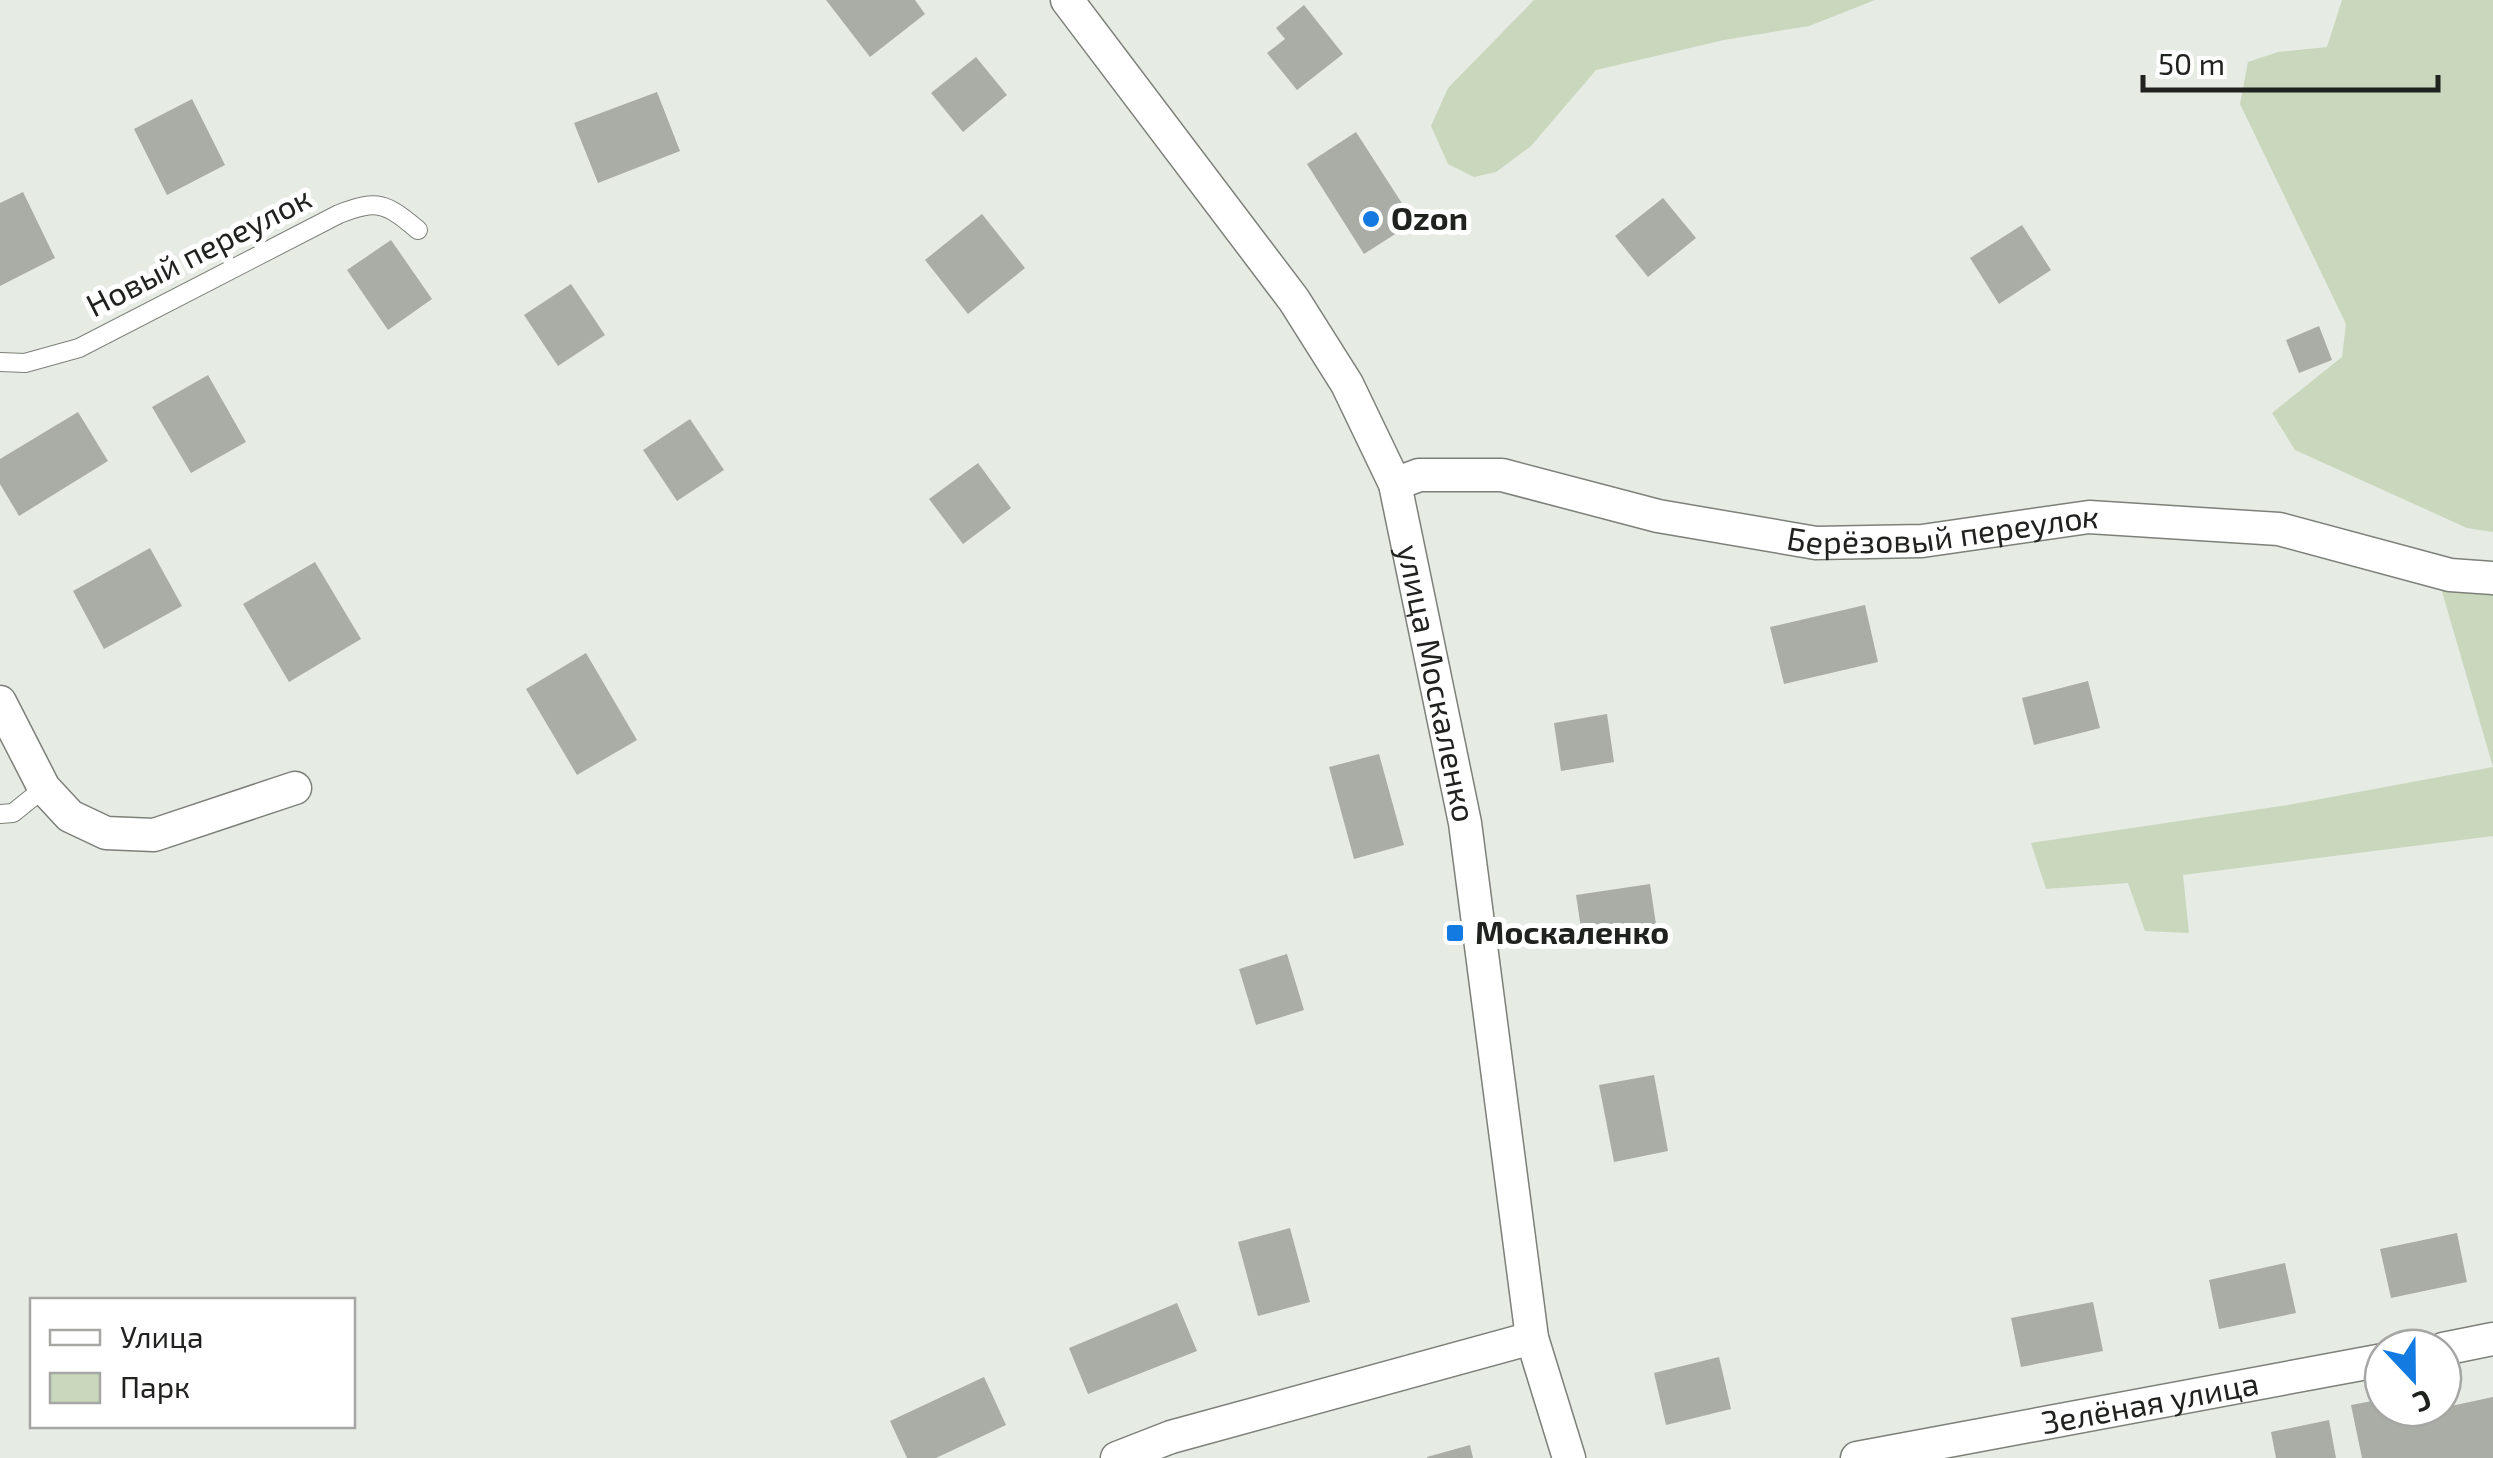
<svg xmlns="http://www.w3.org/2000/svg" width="2493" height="1458" font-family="'Exo 2',sans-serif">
<rect width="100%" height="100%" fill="#e6ebe3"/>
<path fill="#c9d7bd" d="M1534 0H1875L1809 26 1724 40 1596 70 1531 146 1496 172 1474 177 1448 164 1431 126 1448 88Z
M2342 0H2493V532L2467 528 2295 450 2272 413 2342 357 2346 324 2240 104 2248 62 2278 52 2327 47Z
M2441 588 2493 593V836L2183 875 2189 933 2145 931 2128 883 2046 889 2031 843 2288 805 2493 767Z"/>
<path fill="#a9ada6" d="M826 0H915L925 14 870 57Z
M1304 5 1343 54 1297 90 1267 53 1285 39 1276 28Z
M976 57 1007 95 963 132 931 93Z
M657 92 680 151 598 183 574 123Z
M192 99 225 165 167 195 134 129Z
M1356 132 1414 222 1364 254 1307 164Z
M23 192 55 258 0 286V203Z
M1663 198 1696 238 1648 277 1615 236Z
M982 214 1025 268 968 314 925 260Z
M2022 225 2051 270 1999 304 1970 258Z
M391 240 432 299 388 330 347 270Z
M571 284 605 335 558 366 524 315Z
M2319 326 2332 360 2299 373 2286 340Z
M208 375 246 442 191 473 152 407Z
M78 412 108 461 19 516 0 484V459Z
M690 419 724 470 677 501 643 450Z
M978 463 1011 508 963 544 929 499Z
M150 548 182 606 104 649 73 591Z
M315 562 361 639 289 682 243 604Z
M1865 605 1878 662 1784 684 1770 627Z
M586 653 637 740 577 775 526 689Z
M2088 681 2100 728 2034 745 2022 698Z
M1607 714 1614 762 1561 771 1554 723Z
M1379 754 1404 845 1354 859 1329 767Z
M1650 884 1657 931 1583 942 1576 895Z
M1287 954 1304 1010 1256 1025 1239 969Z
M1654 1075 1668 1151 1614 1162 1599 1085Z
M1290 1228 1310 1302 1258 1316 1238 1242Z
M2457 1233 2467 1282 2391 1298 2380 1249Z
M2285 1263 2296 1313 2219 1329 2209 1280Z
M2093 1302 2103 1351 2021 1367 2011 1318Z
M1177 1303 1197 1351 1088 1394 1069 1348Z
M1719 1357 1731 1409 1666 1425 1654 1373Z
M984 1377 1006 1425 936 1458H907L890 1421Z
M2493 1397V1458H2362L2351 1405 2383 1399V1408H2417L2418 1413Z
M2329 1420 2336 1458H2276L2271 1432Z
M1470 1445 1473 1458H1427V1457Z"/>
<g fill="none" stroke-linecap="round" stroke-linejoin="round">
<g stroke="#7c8079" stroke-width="20">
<path id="service" d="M0 362 25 363 79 348 339 214C378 199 386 203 418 230
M0 814 13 813 44 788"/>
</g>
<g stroke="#7c8079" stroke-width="35">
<g id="minor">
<path id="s1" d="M1067 0 1294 300 1347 384 1395 484 1465 823 1532 1338 1569 1458"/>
<path id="s2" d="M1395 484 1419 475H1502L1658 516 1816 543 1922 541 2089 517 2279 529 2450 575 2493 578"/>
<path d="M0 702 44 788 70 816 106 833 154 835 295 788"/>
<path d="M2443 1349 2493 1339"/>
<path d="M1117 1458 1171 1437 1532 1338"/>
<path id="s3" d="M1857 1458 2383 1360"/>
</g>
</g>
<use href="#service" stroke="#fff" stroke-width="18"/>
<use href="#minor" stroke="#fff" stroke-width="32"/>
</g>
<g fill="#137ae2" stroke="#fff" stroke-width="4">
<circle cx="1371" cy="219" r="10"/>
<rect x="1445" y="923" width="20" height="20" rx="5"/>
</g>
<g text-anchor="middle" stroke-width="10" stroke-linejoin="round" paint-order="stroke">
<g font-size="32" font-weight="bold" fill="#20221f" stroke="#fff" text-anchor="start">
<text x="1391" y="230">Ozon</text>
<text x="1475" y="944">Москаленко</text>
</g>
<g font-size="32" fill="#20221f" stroke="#fff">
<text transform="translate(199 252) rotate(-27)" y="11">Новый переулок</text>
<text dy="11" stroke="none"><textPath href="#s2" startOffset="558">Берёзовый переулок</textPath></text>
<text dy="11" stroke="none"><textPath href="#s1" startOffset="790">улица Москаленко</textPath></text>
<text dy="11" stroke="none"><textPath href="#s3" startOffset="298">Зелёная улица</textPath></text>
</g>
</g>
<rect x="30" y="1298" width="325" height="130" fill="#ffffff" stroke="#a6a7a5" stroke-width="2.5"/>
<rect x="50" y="1330" width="50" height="15" fill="#ffffff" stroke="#a6a7a5" stroke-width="2.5"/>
<text x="120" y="1348" font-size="30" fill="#20221f">Улица</text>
<rect x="50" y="1373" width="50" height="30" fill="#c9d7bd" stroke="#a6a7a5" stroke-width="2.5"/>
<text x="120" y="1398" font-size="30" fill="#20221f">Парк</text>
<g transform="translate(2413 1378) rotate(158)"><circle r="48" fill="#ffffff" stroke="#a6a7a5" stroke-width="2.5"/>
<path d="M0-8L18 38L0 25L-18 38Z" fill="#137ae2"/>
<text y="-15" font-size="28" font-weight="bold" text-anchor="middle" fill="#20221f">С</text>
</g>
<path d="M2143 75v15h295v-15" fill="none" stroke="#20221f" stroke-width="5"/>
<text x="2158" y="75" font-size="30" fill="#20221f" stroke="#ffffff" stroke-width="8" paint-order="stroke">50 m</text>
</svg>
